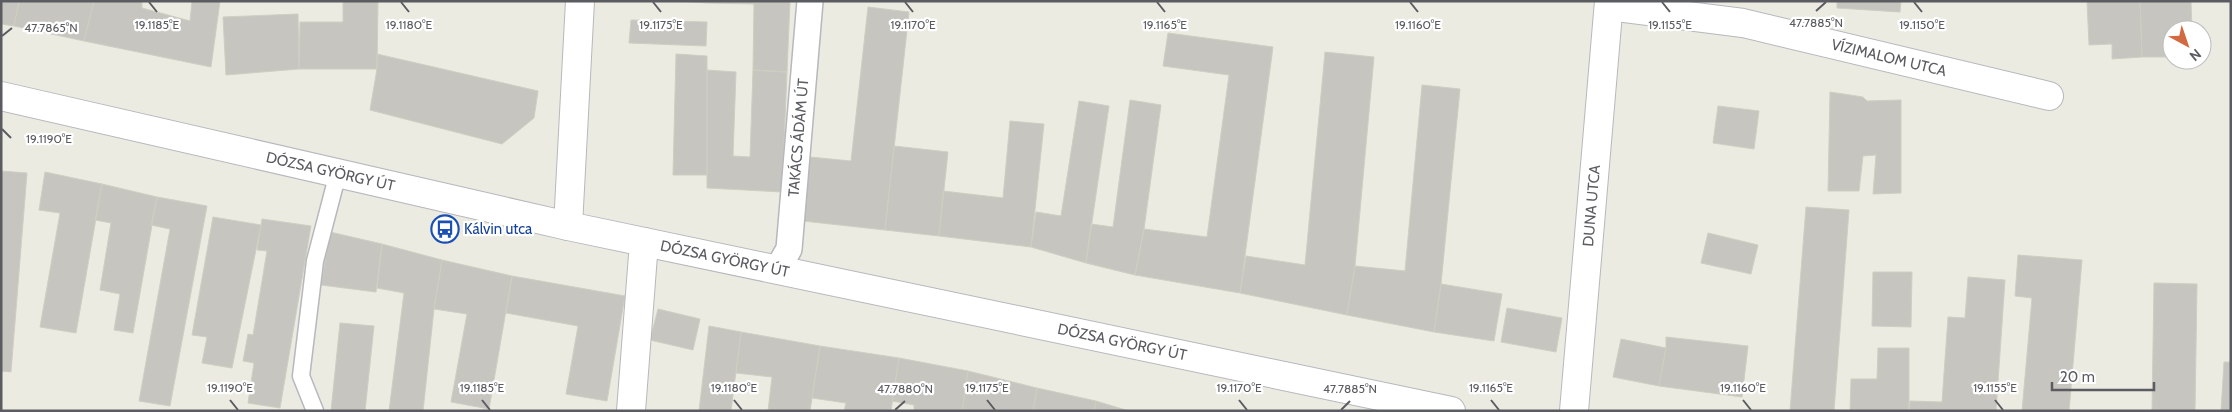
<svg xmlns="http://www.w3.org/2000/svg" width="2232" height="412" font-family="Cabin,sans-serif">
<rect width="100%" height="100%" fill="#ebebe2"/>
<path fill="#c7c5bf" stroke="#cfcec1" d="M1 1H19L14 26 1 24Z
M19 1H94L84 41 14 26Z
M94 1H142V8L190 21 192 1H220L211 67 84 41Z
M343 1H378L377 69H299L300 22H343Z
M675 1H707V3Z
M707 1H790L787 72 753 70 754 4 707 3Z
M1837 1H1901L1900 12 1837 8Z
M2087 1H2140L2142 57 2112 59V44L2089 45Z
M2140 1H2191L2192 30H2172V57H2142Z
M868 7 909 12 885 230 803 221 810 157 851 161Z
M298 14 299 69 226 75 223 17Z
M631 20 707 22 706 46 629 43Z
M1168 33 1273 47 1240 293 1135 275 1144 229 1207 237 1229 75 1163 66Z
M1325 52 1374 57 1355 266 1347 315 1240 293 1246 256 1305 265Z
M377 54 538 91 534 118 502 144 370 110 377 69Z
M676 54 707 56V175H673Z
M707 70 736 72 733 156 750 157 753 70 787 72 782 192 707 188Z
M1422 85 1460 89 1441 284 1434 332 1347 315 1355 266 1405 271Z
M1830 92 1863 97 1867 101 1901 100V193L1873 194 1876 155 1863 156 1859 191H1828Z
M1130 100 1161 105 1144 229 1135 275 1086 263 1091 224 1113 227Z
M1079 101 1109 106 1086 263 1031 247 1036 212 1061 216Z
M1718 106 1759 111 1754 149 1713 143Z
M1010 121 1044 124 1031 247 939 236 943 191 1003 198Z
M894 146 948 152 939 236 885 230Z
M1 171 27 173 11 372 1 371Z
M45 172 102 184 76 333 40 327 60 213 39 210Z
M102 184 157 197 133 333 114 330 120 294 100 290 111 223 95 220Z
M157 197 207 206 170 406 139 401 170 229 151 225Z
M1806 207 1849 210 1834 411H1790Z
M213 217 261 225 232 368 202 363 207 337 192 335Z
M262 219 311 226 280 408 248 403 254 363 243 361 248 334 253 335 267 251 257 250Z
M330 232 382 244 376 292 321 285Z
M1708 233 1758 245 1751 274 1701 263Z
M382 244 442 260 434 309 423 411H389L404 293 377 288Z
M2018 255 2082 260 2069 411H2022L2032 298 2015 296Z
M442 260 512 276 489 409 451 402 467 314 434 309Z
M1873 272H1912L1911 327 1872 326Z
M512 276 625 296 607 401 566 394 578 326 506 313Z
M1968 277 2005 280 1996 411H1909L1910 401 1942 402 1948 317 1965 318Z
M2154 283 2197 284 2195 411H2152Z
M1441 284 1502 294 1494 341 1434 332Z
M1507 308 1562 318 1556 352 1501 342Z
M658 309 700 319 693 350 650 340Z
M340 323 374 326 365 411H331Z
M709 326 741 332 731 411H699Z
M741 332 820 346 810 411H768L772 377 736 373Z
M1666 337 1748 346 1742 397 1659 386 1666 348Z
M1621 339 1666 348 1659 386 1613 377Z
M820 346 899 358 891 411H844L846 403 812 398Z
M1878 348H1909V411H1850L1851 379H1877Z
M899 358 968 371 962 411H914V405L892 401Z
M2224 362H2231V411H2221Z
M968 371 1037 388 1033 411H962Z
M1037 388 1096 401 1094 411H1033Z
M1096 401 1129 411H1094Z"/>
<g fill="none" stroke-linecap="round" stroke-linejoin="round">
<g stroke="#b7b8bd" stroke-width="19">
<path id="service" d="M315 411 301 376 315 261 338 173"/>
</g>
<g stroke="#b7b8bd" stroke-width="28">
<g id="pedestrian">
<path id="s1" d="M777 270 789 249 810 1"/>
</g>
</g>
<g stroke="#b7b8bd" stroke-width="30">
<g id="minor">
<path id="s2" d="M1609 6 1743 23 2049 96"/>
<path id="s3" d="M1 96 568 226 1451 411"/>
<path d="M568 226 580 1"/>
<path d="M631 411 644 242"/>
<path id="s4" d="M1574 411 1609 1"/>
</g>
</g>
<use href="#service" stroke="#fff" stroke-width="16"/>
<use href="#pedestrian" stroke="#fff" stroke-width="25"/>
<use href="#minor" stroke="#fff" stroke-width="28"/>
</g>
<path fill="none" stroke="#5a5c61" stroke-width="2" d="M149 2 157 12M401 2 409 12M653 2 661 12M905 2 913 12M1157 2 1165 12M1410 2 1418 12M1662 2 1670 12M1914 2 1922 12M1816 11 1826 2M2 36 12 28M2 129 11 138M230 400 238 410M482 400 490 410M734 400 742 410M987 400 995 410M1239 400 1247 410M1491 400 1499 410M1743 400 1751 410M1995 400 2003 410M895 410 905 401M1341 410 1350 401"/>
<defs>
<g id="bus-ring" transform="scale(1.4375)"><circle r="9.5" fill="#fff" stroke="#1a4fb4" stroke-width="1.5"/><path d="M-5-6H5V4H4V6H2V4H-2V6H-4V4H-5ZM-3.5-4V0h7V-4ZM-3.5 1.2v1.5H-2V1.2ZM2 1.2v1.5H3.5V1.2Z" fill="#1a4fb4"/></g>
</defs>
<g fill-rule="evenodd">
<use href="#bus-ring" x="445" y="229"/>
</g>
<g text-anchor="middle" stroke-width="4.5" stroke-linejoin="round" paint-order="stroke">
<g font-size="15" fill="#5a5c61" stroke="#fff">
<text dy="5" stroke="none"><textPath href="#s2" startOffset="285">VÍZIMALOM UTCA</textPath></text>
<text dy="5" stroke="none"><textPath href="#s1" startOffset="136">TAKÁCS ÁDÁM ÚT</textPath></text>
<text dy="5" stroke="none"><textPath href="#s3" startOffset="338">DÓZSA GYÖRGY ÚT</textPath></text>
<text dy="5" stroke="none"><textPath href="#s4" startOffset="206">DUNA UTCA</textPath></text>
<text dy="5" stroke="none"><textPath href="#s3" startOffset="742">DÓZSA GYÖRGY ÚT</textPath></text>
<text dy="5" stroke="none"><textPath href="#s3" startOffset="1148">DÓZSA GYÖRGY ÚT</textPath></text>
</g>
<g font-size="15" fill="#164399" stroke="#fff" text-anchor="start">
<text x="464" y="234">Kálvin utca</text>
</g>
</g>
<g font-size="12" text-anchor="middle" fill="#5a5c61" stroke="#fff" stroke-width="4.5" stroke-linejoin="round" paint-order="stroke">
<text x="1816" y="27">47.7885°N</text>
<text x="661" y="29">19.1175°E</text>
<text x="913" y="29">19.1170°E</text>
<text x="1165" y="29">19.1165°E</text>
<text x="1670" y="29">19.1155°E</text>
<text x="157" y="29">19.1185°E</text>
<text x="409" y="29">19.1180°E</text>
<text x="1418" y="29">19.1160°E</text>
<text x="1922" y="29">19.1150°E</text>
<text x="51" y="32">47.7865°N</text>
<text x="49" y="143">19.1190°E</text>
<text x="230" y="392">19.1190°E</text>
<text x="482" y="392">19.1185°E</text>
<text x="734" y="392">19.1180°E</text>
<text x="987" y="392">19.1175°E</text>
<text x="1239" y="392">19.1170°E</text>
<text x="1491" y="392">19.1165°E</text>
<text x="1743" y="392">19.1160°E</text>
<text x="1995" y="392">19.1155°E</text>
<text x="905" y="393">47.7880°N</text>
<text x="1350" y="393">47.7885°N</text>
</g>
<rect width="2232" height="412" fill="none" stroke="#5a5c61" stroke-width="5"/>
<g transform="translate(2187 45) rotate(140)"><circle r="24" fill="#ffffff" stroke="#bdbec0"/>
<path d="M0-4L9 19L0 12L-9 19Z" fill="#d36940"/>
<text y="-8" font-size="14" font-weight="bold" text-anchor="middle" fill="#5a5c61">N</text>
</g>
<path d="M2052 382v8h102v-8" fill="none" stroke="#5a5c61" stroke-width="2.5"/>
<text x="2060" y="382" font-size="15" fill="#5a5c61" stroke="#ffffff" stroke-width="4" paint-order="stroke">20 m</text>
</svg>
